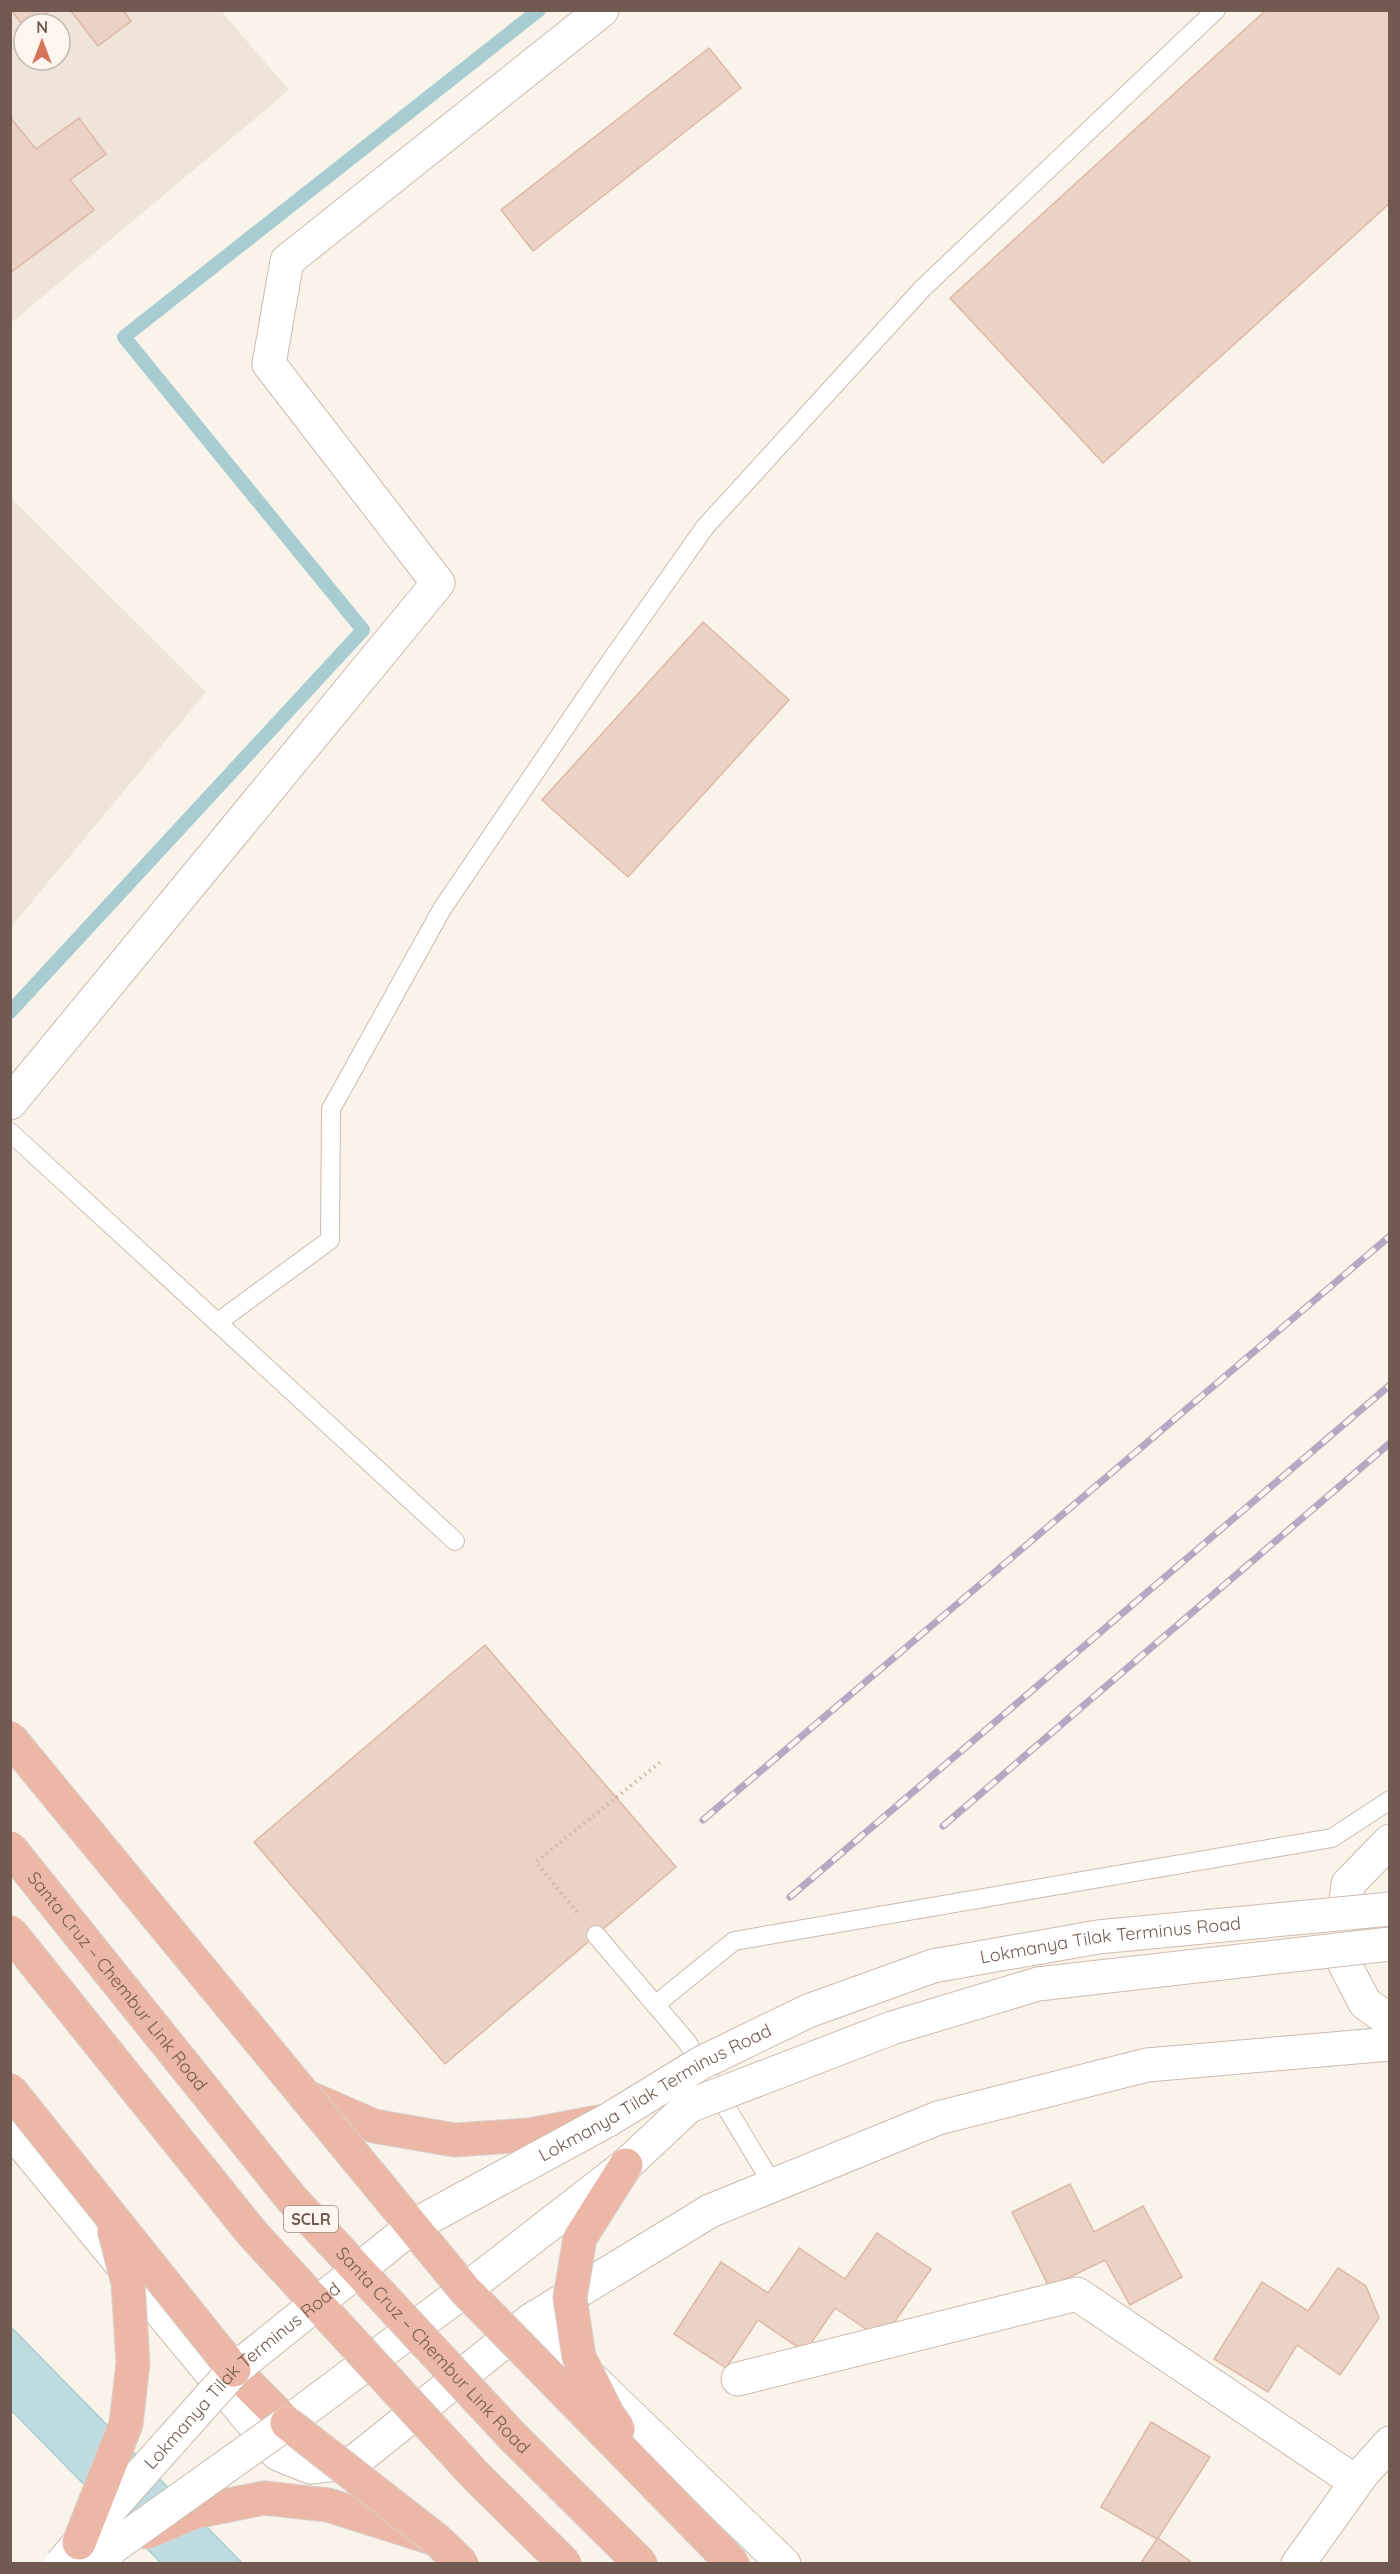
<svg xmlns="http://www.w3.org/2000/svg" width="1400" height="2574" font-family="Quicksand,sans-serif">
<rect width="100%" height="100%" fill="#faf3e9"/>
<path fill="#f0e4d8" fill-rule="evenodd" d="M11 11H221L289 90 11 323ZM24 24H60V60H24Z
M11 498 206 692 11 927Z"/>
<path fill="#bfdde1" stroke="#a7ccd2" stroke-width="1.5" d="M10 2326 242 2563H161L11 2410Z"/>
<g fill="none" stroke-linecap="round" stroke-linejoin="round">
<path stroke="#a7ccd2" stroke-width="14" d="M10 1012 363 630 124 337 539 10"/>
</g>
<path fill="#ecd2c4" stroke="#dcb9a6" stroke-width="1.5" d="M11 10H50L33 24H24V27Z
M70 10H123L131 21 98 46Z
M1266 10H1390V203L1103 463 950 298Z
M709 48 741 88 533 251 501 210Z
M10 117 36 149 79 118 106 154 70 180 94 210 10 273Z
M703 622 789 700 628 877 542 800Z
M485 1645 676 1867 445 2064 254 1842Z
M1070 2184 1094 2232 1143 2206 1182 2277 1130 2305 1105 2260 1049 2287 1012 2212Z
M877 2233 931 2269 882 2340 835 2308 805 2352 758 2320 726 2368 674 2334 721 2262 768 2293 799 2248 845 2279Z
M1338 2268 1366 2286 1379 2318 1340 2375 1297 2345 1268 2392 1214 2359 1262 2282 1308 2311Z
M1151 2422 1210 2457 1158 2538 1194 2564H1140L1157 2539 1101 2507Z"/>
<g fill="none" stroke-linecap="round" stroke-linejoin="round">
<g stroke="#cbbbb0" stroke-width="20">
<path id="lane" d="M10 1132 455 1541
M218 1322 330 1240 331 1109 442 909 605 669 705 527 923 288 1216 10
M596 1935 687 2042 773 2185
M655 2005 734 1941 1332 1838 1390 1800"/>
</g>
<g stroke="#cbbbb0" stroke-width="35">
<path id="street" d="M10 1103 438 583 269 364 287 261 602 10
M10 2129 278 2454 310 2467 354 2462 531 2320 784 2564
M531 2320 710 2211 938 2118 1147 2065 1390 2044
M738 2379 1077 2294 1356 2482
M1298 2564 1363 2473 1390 2443"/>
</g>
<g stroke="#cdbbae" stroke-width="35">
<path id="secondary" d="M1390 1841 1348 1884 1340 1955 1365 2003 1390 2021
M287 2423 465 2290"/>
</g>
<g stroke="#d7d1ce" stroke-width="35">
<path id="highway" d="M305 2096 374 2126 454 2140 529 2135 598 2122
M234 2370 287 2423
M147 2532 194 2512 264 2498 328 2505 432 2538"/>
</g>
<path stroke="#d1b6a7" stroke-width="4" stroke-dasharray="1.5 4.5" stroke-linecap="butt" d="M577 1912 536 1862 663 1760"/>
<use href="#lane" stroke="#fff" stroke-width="18"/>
<use href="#street" stroke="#fff" stroke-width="33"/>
<use href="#secondary" stroke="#fff" stroke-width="33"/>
<use href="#highway" stroke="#ecb7a7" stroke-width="33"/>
<g stroke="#b5a8c2" stroke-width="7">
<path id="rail" d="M703 1820 1390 1236
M943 1826 1390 1443
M790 1897 1390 1385"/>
</g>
<use href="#rail" stroke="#fdf7ef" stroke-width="4.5" stroke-dasharray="14" stroke-linecap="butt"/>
<g stroke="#cdbbae" stroke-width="35" stroke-linecap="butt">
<g id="secondary-bridge">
<path d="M465 2290 626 2165 689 2106 892 2028 1038 1984 1390 1944"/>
<path id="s1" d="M61 2564 234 2370 413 2226 608 2120 701 2063 808 2011 933 1966 1098 1937 1390 1909"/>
<path d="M99 2564 113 2547 287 2423"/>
</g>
</g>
<g stroke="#d7d1ce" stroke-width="35" stroke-linecap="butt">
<g id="highway-bridge">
<path d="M10 1738 465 2290 733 2564"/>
<path id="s2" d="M10 1848 291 2198 514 2438 641 2564"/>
<path d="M10 1932 252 2233 475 2475 565 2564"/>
<path d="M10 2090 234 2370"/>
<path d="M287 2423 437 2540 462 2564"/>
<path d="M618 2429 608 2415 579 2357 570 2298 580 2238 626 2165"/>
<path d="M79 2543 126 2424 133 2363 128 2283 114 2229"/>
</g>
</g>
<use href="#secondary-bridge" stroke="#fff" stroke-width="33"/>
<use href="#highway-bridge" stroke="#ecb7a7" stroke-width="33"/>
</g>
<g text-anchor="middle" stroke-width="4.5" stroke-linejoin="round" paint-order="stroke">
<rect fill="#fdf7ef" stroke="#9b8980" stroke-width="1.5" x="284" y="2206" width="54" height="26" rx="4.5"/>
<g font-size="16" font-weight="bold" fill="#715a50">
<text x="311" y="2225">SCLR</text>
</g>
<g font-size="18" fill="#715a50" stroke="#fdf7ef">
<text dy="6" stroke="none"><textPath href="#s1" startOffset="1252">Lokmanya Tilak Terminus Road</textPath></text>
<text dy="6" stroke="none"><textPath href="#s2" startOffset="171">Santa Cruz – Chembur Link Road</textPath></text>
<text dy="6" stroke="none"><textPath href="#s1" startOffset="766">Lokmanya Tilak Terminus Road</textPath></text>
<text dy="6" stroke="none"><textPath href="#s2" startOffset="657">Santa Cruz – Chembur Link Road</textPath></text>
<text dy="6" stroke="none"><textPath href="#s1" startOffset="262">Lokmanya Tilak Terminus Road</textPath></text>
</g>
</g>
<rect width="1400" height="2574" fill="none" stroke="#715a50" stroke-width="24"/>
<g transform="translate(42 42)"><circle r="28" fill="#fdf7ef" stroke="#c5b8af" stroke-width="1.5"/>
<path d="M0-4.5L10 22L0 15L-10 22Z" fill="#d4745d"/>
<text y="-9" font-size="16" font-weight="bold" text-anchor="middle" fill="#715a50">N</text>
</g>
</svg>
